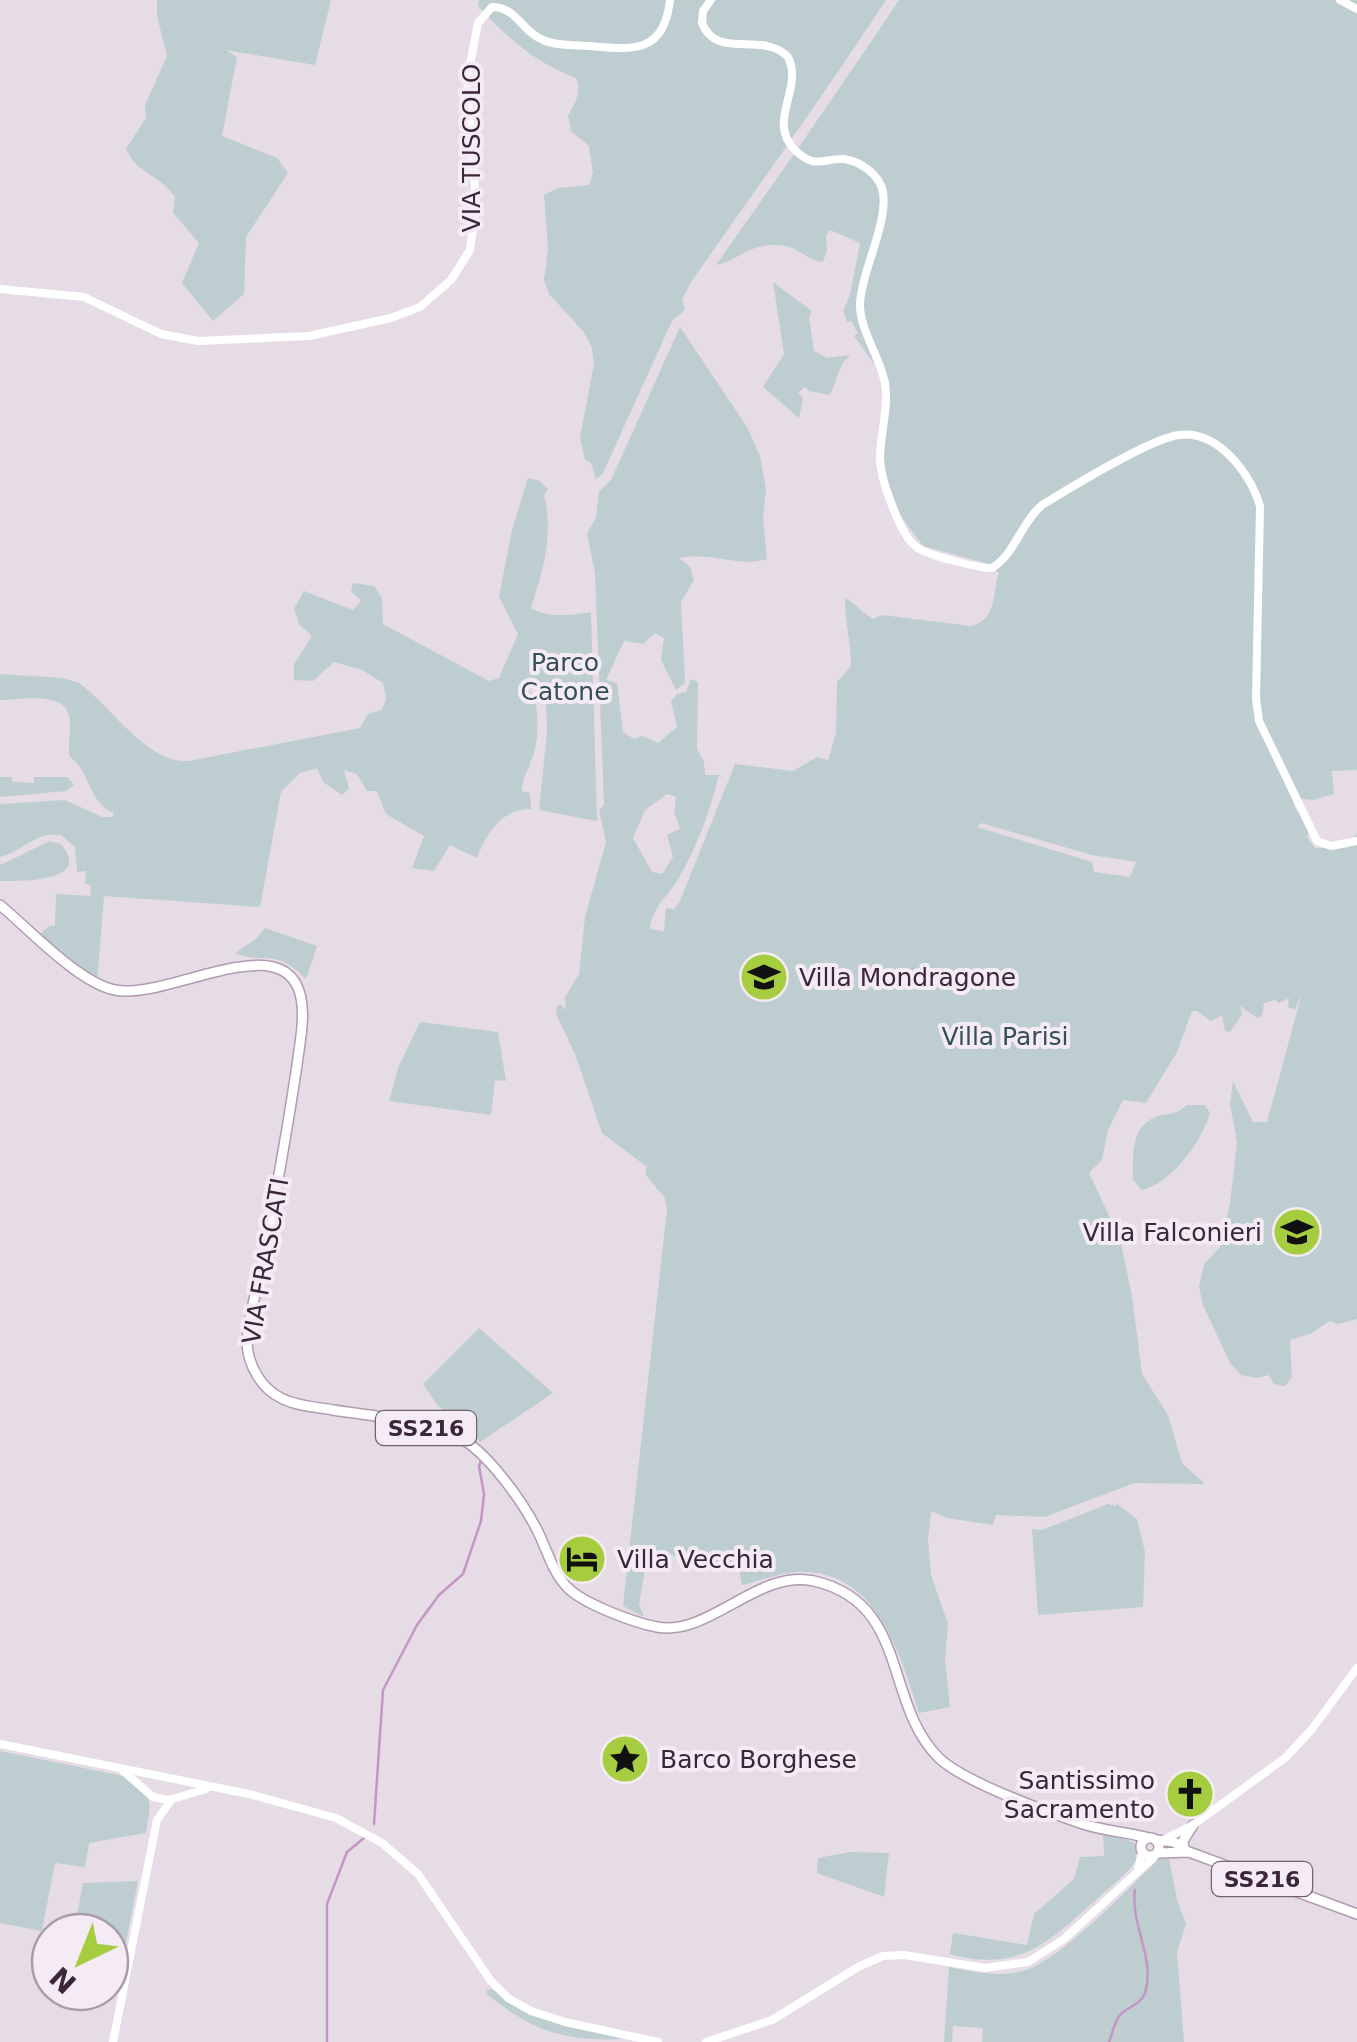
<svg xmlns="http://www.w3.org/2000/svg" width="1357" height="2042" font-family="'DejaVu Sans',sans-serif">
<rect width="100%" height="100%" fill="#e6dce6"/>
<path fill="#bdcdd0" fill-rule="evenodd" d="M157 0H331L315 65 226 50 237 57 222 136 277 158 288 173 246 237 244 294 213 321 182 283 199 243 173 213 175 197C157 172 139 176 126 149L146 118 145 105 167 56 157 16Z
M479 0H886C823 96 757 188 691 282L682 300 685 310 672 321 603 473 596 479 591 463 585 460 580 437 594 364 592 348 584 332 549 294 544 280 548 249 544 195 559 188 589 185 593 173 589 146 571 131 568 116C575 100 582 96 576 78 537 64 506 37 478 6Z
M899 0H1357V770L1332 771 1334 794 1313 800 1292 798 1296 811 1308 818 1311 826 1307 837 1315 848H1346L1357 833V1319L1338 1324 1330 1321 1310 1334 1290 1340 1292 1377 1285 1386 1274 1384 1269 1375 1257 1378 1241 1375 1230 1363 1203 1305 1199 1287 1204 1264 1220 1247 1230 1203 1237 1142 1230 1104 1233 1081 1253 1122H1267L1302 993 1295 1010 1288 1007 1289 998 1279 1003 1275 1000 1264 1003 1262 1016 1257 1018 1240 1006 1242 1015 1230 1032 1225 1031 1222 1015 1211 1021 1197 1011H1192L1177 1052 1146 1103 1123 1100 1108 1130 1102 1160 1089 1173 1120 1239 1132 1296 1142 1374 1168 1415 1182 1463 1205 1484 1134 1483 1045 1517 996 1515 993 1525 947 1518 931 1511 928 1540 931 1575 948 1624 945 1660 950 1707 919 1713C900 1653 876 1567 795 1572 778 1574 759 1581 742 1585L738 1564 648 1552 639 1605 644 1617 623 1606 667 1210 665 1198 645 1174 647 1167 602 1133 575 1054 556 1014 557 1006 560 1004 566 1010 565 997 579 974 585 917 606 842 599 810 604 805 595 573 587 534 596 517 599 492 611 480 680 327 747 427 760 456 766 489 763 520 767 559C739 568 709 551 679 558L690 567 694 580 681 602 685 683 676 690 661 660 664 638 655 633 643 644 624 641 606 680 617 683 623 732 634 739 642 736 658 743 677 727 671 701 677 694 686 692 691 679 698 682 697 749 704 762 705 775H719C710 811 696 850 677 881 666 898 652 908 650 929L664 931 666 908 674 909 680 901 735 764 793 771 817 757 828 760 836 733 837 682 851 666C851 643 845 622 845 598 857 604 862 613 873 619L882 615 971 626C999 619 992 590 999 573L989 564 923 546 901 516 883 469 888 383 854 336 858 333 851 321 847 322 843 311 850 295 860 243 830 230 826 235 827 250 823 262C809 261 799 248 785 246 751 240 737 262 716 265 778 177 840 89 899 0ZM667 794 676 797 674 812 680 829 667 835 673 857 662 874 652 872 633 838 645 810ZM981 823 1092 855 1136 862 1130 877 1094 872 1092 862 977 827Z
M773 282 812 311 809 317 814 351 827 358 850 355 842 364 830 395 809 391 805 387 798 393 803 398 799 418 763 387 784 354Z
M528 478 540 481 548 489 544 495C554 536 543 569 531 608 551 619 569 615 591 612L597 821 539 810 547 733 546 703 530 677 527 689 535 697C538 718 540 740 531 761 527 773 522 778 522 791L530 793 531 809C502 808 486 834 477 858L450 845 434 871 412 868 424 836 386 814 377 791H367L357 774 344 770 349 788 342 795 323 782 317 768 300 773 281 792 260 907 104 896 97 983 39 935 49 926H55L56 894 90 896 91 885 85 884 86 871 77 872 75 847 61 835C36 831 23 851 0 857V804L65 800 102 817H113L114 813C87 802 92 773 70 757 67 744 72 728 69 715 62 691 19 700 0 700V674L63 678 79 683C112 707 147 764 189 761L360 728 368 714 382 710 386 699 383 683 362 670 334 662 313 681 294 680V664L312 636 299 624 294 609 304 591 353 610 361 601 351 591 353 583 374 586 382 598 383 624 489 681 499 678 518 634 499 597 512 530Z
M0 777H12V782L34 783V777H68L74 785 66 791 0 797Z
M50 841 61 844C94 883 19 881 0 881V865Z
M265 928 317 946 306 979C273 946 266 966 235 953L256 939Z
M420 1022 498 1032 506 1081 495 1080 491 1115 389 1101 398 1068Z
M1187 1105H1205L1210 1113C1203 1140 1171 1184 1142 1190L1133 1180C1133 1157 1130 1125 1158 1116 1171 1113 1176 1115 1187 1105Z
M479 1328 553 1393 480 1442 438 1406 423 1384Z
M1116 1503 1137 1519 1145 1552 1143 1607 1038 1615 1032 1529 1042 1530 1108 1504 1116 1506Z
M0 1751 133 1778C155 1799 150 1805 146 1833L89 1843 85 1867 55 1863 42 1931 0 1923Z
M1119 1834 1135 1844 1137 1860C1124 1877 1107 1890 1091 1904 1045 1946 1016 1972 950 1954L953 1933 1027 1945 1034 1914 1074 1879 1080 1857 1104 1856 1103 1835Z
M850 1852 889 1853 884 1897 817 1873 818 1858Z
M1168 1854 1177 1900 1186 1924 1177 1952 1184 2042H982L983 2028 953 2026 952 2042H944L949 1967C973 1972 1002 1978 1026 1970 1060 1960 1130 1887 1158 1860Z
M138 1881 125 1948 110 1945V1932H91V1927L81 1925 79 1932H74L83 1883Z
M492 1989C527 2018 580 2028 623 2039 566 2042 532 2031 487 1994V1990Z"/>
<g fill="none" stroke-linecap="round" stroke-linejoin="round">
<path stroke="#c396c6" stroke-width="2.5" d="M374 1824 383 1690 417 1625 439 1595 463 1574 481 1521 484 1494 479 1466 481 1461
M327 2042V1904L347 1852 364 1838
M1109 2042C1113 2033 1114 2020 1122 2013 1130 2006 1140 2005 1145 1993 1156 1959 1130 1925 1135 1890"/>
<g stroke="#b19bb1" stroke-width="12">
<path id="primary" d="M0 905C29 929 79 983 115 990 175 1002 319 902 301 1036 292 1106 279 1176 266 1246 260 1278 249 1311 247 1343 248 1365 261 1388 281 1398 296 1406 316 1407 333 1410 372 1416 422 1420 458 1437 486 1450 522 1501 536 1528 547 1548 551 1571 568 1588 584 1604 635 1623 657 1627 709 1637 759 1568 814 1581 910 1603 883 1703 939 1758 964 1782 1048 1812 1083 1824 1104 1831 1127 1832 1149 1838
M1141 1847a9 9 0 1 1 18 0a9 9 0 1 1-18 0Z
M1156 1840 1174 1842 1187 1851
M1184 1849 1183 1841 1193 1825
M1158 1853 1189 1852 1357 1914"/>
</g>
<path stroke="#fff" stroke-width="8" d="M711 0 703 11 702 23C717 61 762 30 788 57 804 89 766 121 795 150 815 170 823 158 844 159 860 161 880 175 883 192 888 225 862 269 860 303 859 329 880 357 885 383 889 409 880 433 880 459 881 480 900 537 918 548 931 556 977 568 992 568 1015 554 1021 523 1042 505 1070 488 1151 438 1179 435 1218 430 1251 474 1260 506L1256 698 1259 721 1317 841 1331 846 1357 841
M1340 0 1357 9
M0 289 84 297 161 334 198 341 309 336 391 318 420 307 451 280 470 250 476 204 467 80 478 23 492 7C517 7 521 31 543 40 556 46 575 45 589 46 633 50 664 54 670 0
M0 1744 249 1794 336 1818 382 1843 418 1874 491 1981 508 1998 531 2011 565 2022 658 2042
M122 1770 153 1797 169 1800 206 1789
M1163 1840 1193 1825 1285 1758 1312 1729 1357 1668
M1138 1868 1142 1853
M113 2042 157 1820 172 1799
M706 2042 772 2020 858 1967 883 1956 904 1955 985 1968 1028 1962 1064 1939 1155 1856"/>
<use href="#primary" stroke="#fff" stroke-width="9"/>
</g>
<defs>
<g id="university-disc" transform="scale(2.5)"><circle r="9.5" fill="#a6cc40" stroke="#f4ebf4"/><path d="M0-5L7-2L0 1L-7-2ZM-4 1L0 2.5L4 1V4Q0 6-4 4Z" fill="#111"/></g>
<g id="hotel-disc" transform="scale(2.5)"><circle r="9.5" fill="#a6cc40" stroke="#f4ebf4"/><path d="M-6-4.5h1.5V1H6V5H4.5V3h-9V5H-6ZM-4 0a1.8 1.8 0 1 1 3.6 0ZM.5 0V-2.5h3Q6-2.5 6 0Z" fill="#111"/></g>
<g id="sight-disc" transform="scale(2.5)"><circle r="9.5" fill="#a6cc40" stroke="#f4ebf4"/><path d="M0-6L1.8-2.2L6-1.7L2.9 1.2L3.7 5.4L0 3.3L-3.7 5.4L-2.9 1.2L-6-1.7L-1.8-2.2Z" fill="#111"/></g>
<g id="church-disc" transform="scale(2.5)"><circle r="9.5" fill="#a6cc40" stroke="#f4ebf4"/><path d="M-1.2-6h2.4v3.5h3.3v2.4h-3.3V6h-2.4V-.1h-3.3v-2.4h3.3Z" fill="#111"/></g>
</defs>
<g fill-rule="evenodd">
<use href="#university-disc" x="764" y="977"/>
<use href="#university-disc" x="1297" y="1232"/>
<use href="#hotel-disc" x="582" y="1559"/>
<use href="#sight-disc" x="625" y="1759"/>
<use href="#church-disc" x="1190" y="1794"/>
</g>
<g text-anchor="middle" stroke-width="8" stroke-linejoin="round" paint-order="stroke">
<g fill="#f4ebf4" stroke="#736172" stroke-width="2.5">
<rect x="376" y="1411" width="100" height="34" rx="8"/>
<rect x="1212" y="1862" width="100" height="34" rx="8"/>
</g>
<g font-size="22" font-weight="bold" fill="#3c263a">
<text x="426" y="1436">SS216</text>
<text x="1262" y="1887">SS216</text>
</g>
<g font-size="25" fill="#3c263a" stroke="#f4ebf4">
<text transform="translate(471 148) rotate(-90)" y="9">VIA TUSCOLO</text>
<text transform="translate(265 1261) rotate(-80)" y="9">VIA FRASCATI</text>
</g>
<g font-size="25" fill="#334f57" stroke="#f4ebf4">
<text x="565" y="671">Parco<tspan x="565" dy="29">Catone</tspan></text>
<text x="1005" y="1045">Villa Parisi</text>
</g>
<g font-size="25" fill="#3c263a" stroke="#f4ebf4" text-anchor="start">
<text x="799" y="986">Villa Mondragone</text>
<text x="1262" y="1241" text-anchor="end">Villa Falconieri</text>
<text x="617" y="1568">Villa Vecchia</text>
<text x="660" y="1768">Barco Borghese</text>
<text x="1155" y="1789" text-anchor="end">Santissimo<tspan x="1155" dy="29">Sacramento</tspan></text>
</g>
</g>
<g transform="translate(80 1962) rotate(223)"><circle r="48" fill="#f4ebf4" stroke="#aa9caa" stroke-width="2.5"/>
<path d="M0-8L18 38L0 25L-18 38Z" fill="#a6cc40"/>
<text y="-15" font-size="28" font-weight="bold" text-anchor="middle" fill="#3c263a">N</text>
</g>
</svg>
